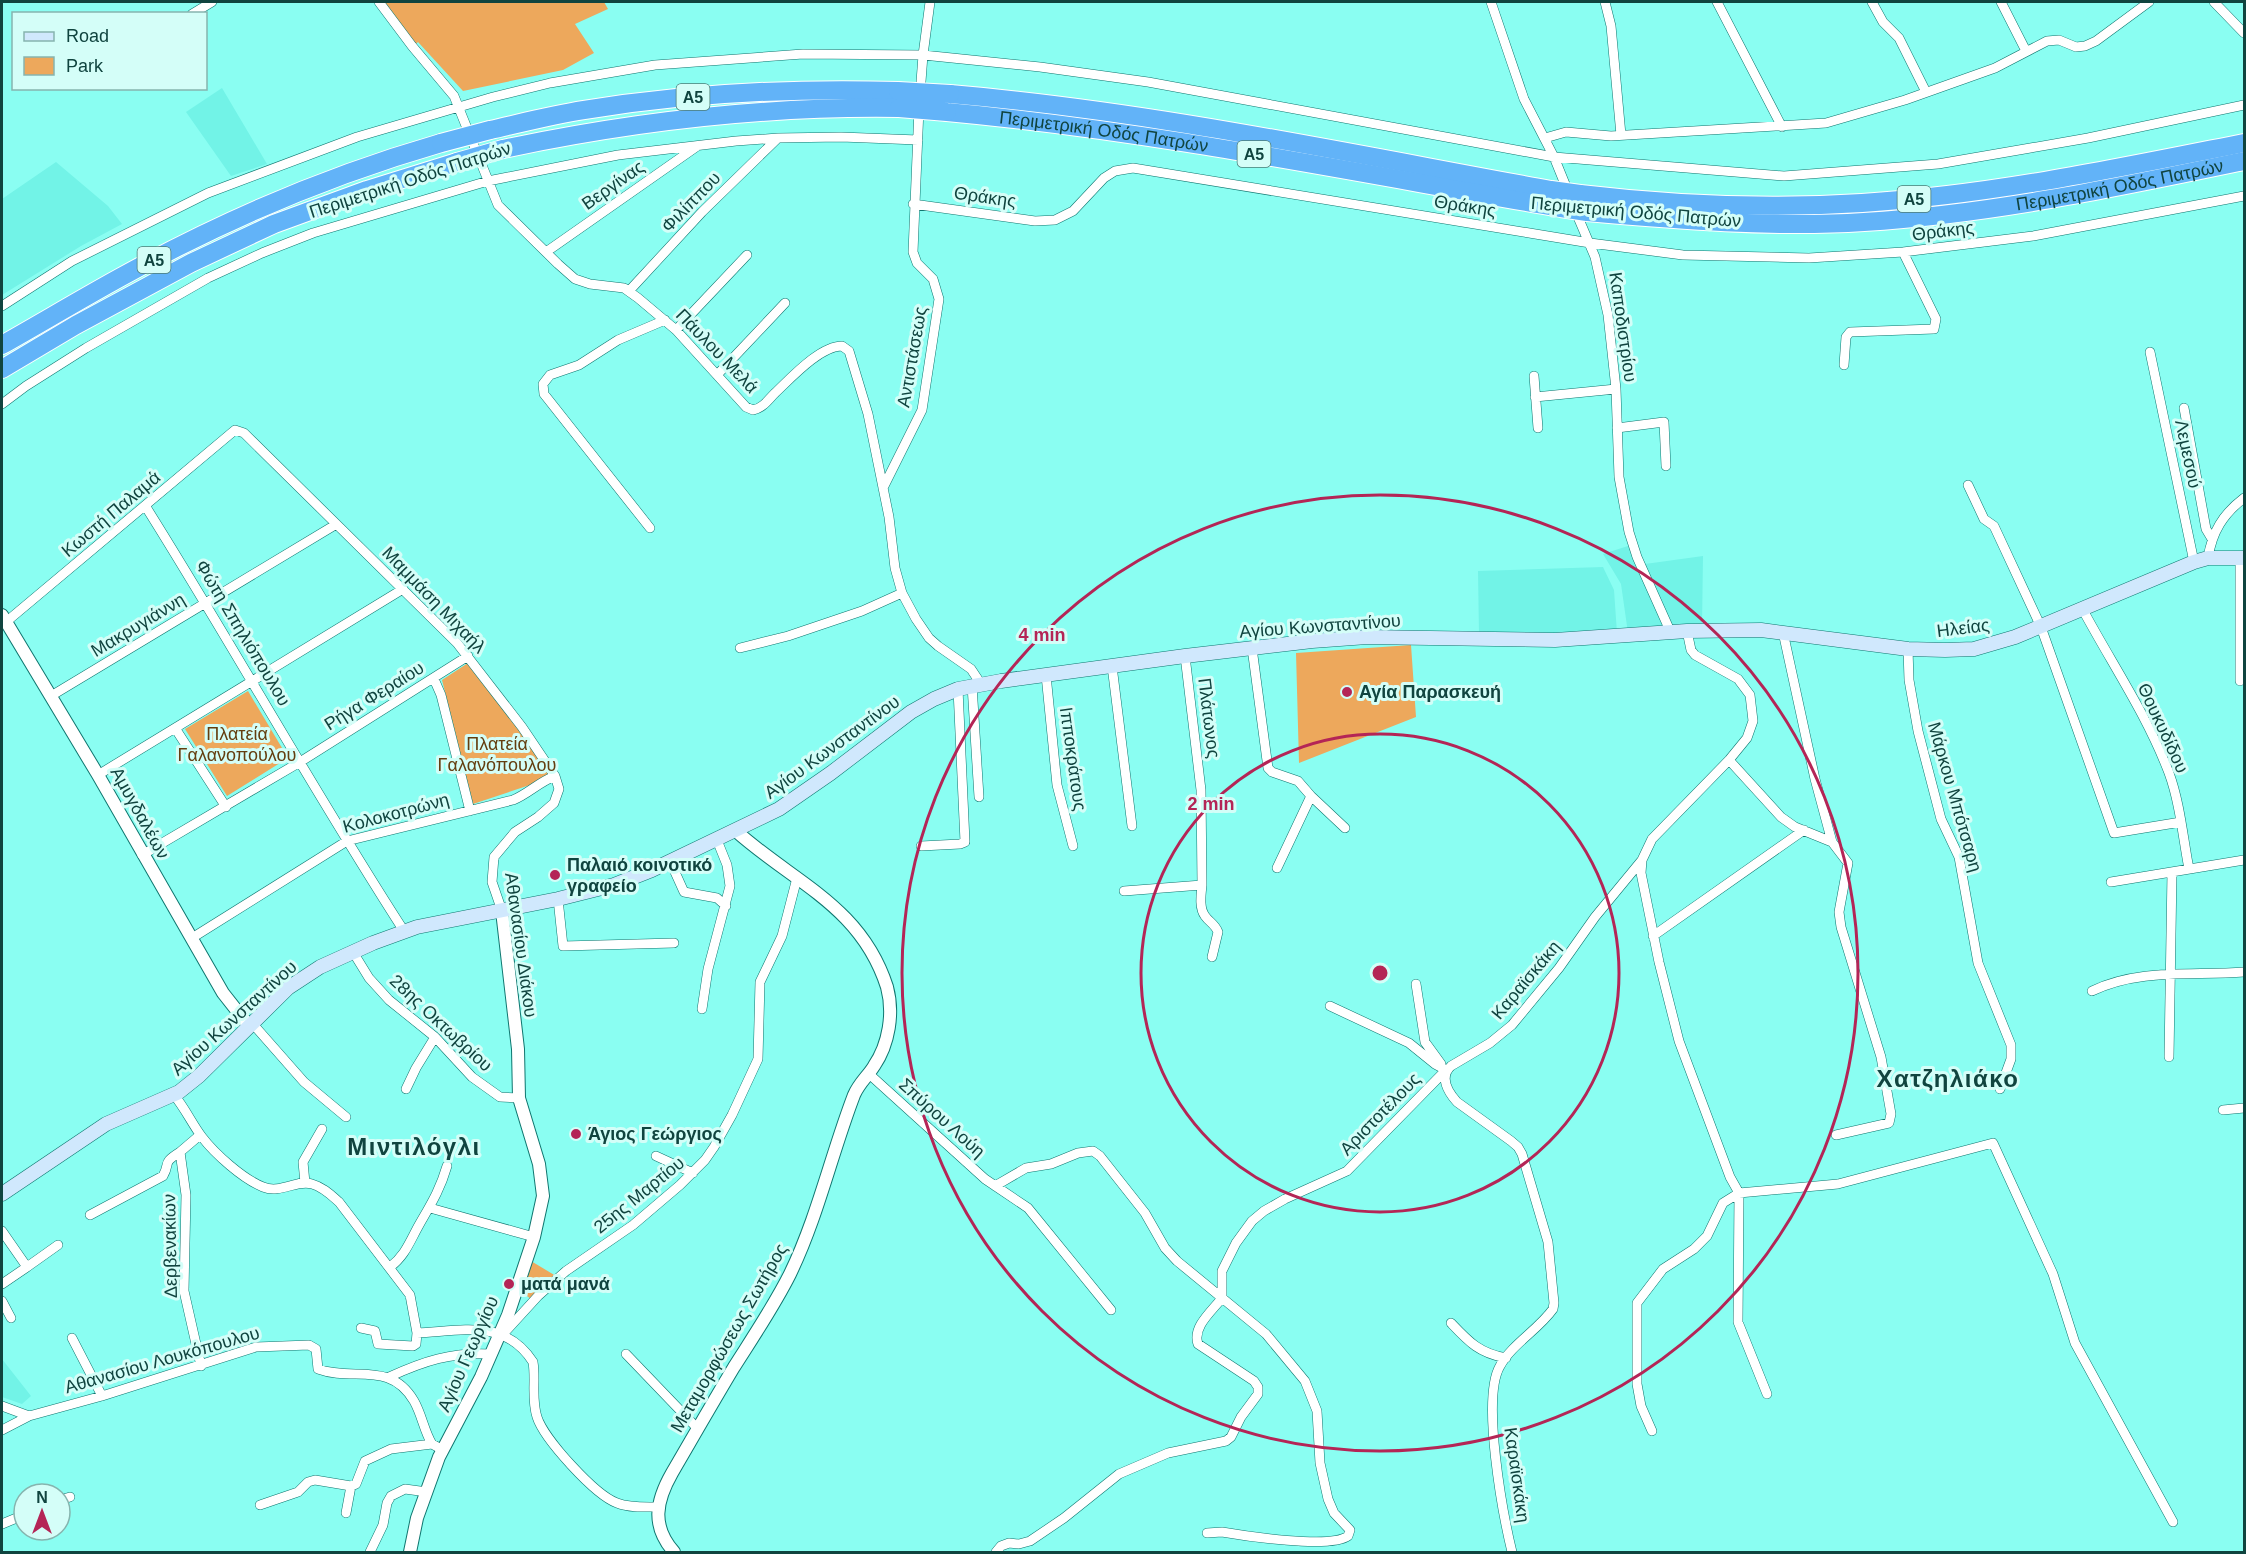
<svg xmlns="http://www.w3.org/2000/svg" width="2246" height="1554" font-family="Arial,sans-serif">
<rect width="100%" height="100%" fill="#8afef2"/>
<path fill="#72f3e7" d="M222 88 267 164 231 176 186 112Z
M56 162 108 206 122 224 81 246 2 295V199Z
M1628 546 1648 588 1664 630 1628 633 1621 584 1603 554Z
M1703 556 1702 626 1673 630 1645 564Z
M1603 567 1614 590 1617 633 1479 634 1478 571Z
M2 1359 31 1396 22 1404 2 1397Z"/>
<path fill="#eda85c" d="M384 2H604L608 9 575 24 594 53 563 70 463 91 418 42 416 44Z
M1411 645 1416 717 1299 763 1296 653Z
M468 663 554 777 473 804 442 680Z
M248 691 288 758 227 796 185 729Z
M531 1261 556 1276 532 1300 521 1291Z"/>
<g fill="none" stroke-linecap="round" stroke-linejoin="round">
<g stroke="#0f766f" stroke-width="10">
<path id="minor" d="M379 2 412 46 454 96 498 205 558 264 575 279 590 284 624 288 638 298 676 330 746 407 753 410C763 408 768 400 775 393 791 378 820 346 842 346L849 351 868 414 889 517 895 568 902 593 916 619 929 638 938 646 971 669 981 684
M1491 2 1524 99 1554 157 1569 194
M1605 2 1611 26 1621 135
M1717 2 1782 127
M1872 2 1883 22 1899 38 1926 92
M2001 2 2026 51
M2214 2 2244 33
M192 14 212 2
M920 95 923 55 930 2
M1545 138 1566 132 1611 136 1826 123 1905 100 1995 68 2047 41 2059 40 2076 47 2085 46 2096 41 2149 2
M913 204 1035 221 1055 220 1073 211 1104 178 1115 171 1133 168 1590 243 1683 255 1809 258 1903 252 2033 236 2244 196
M1575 210 1595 257 1608 315 1616 389 1619 477 1629 532 1637 557 1671 633
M546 252 696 147
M629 291 702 212 778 138
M2 306 72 261 208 193 357 137 493 97 550 83 655 65 803 54 923 55 1040 67 1148 82 1554 157 1784 176 1938 164 2088 138 2244 105
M676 330 747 255
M2150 352 2194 562
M1844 365 1846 337 1850 332 1934 329 1936 319 1903 252
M717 375 785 303
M1534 376 1538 428
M1535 397 1616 389
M2 404 26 386 86 348 208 278 262 253 313 233 488 181 618 155 736 141 778 138 841 137 918 140
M2184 408 2206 529 2212 539
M1617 428 1664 422 1666 466
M1968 485 1984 519 1994 526 2041 627 2114 833 2181 822
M883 488 922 410 939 299 933 279 917 263 913 252 919 108
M146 507C234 647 314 792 404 931
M650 528 544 394 543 384 550 375 579 365 618 340 665 320
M2208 558C2212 532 2223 514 2244 498
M2083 610C2112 664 2147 715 2169 773 2180 803 2183 838 2189 869
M6 622 235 430 244 433 457 643 522 727 555 776 559 789 554 803 538 817 515 832 494 857 492 882 502 911
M1687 631 1691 650 1695 655 1738 679 1750 695 1753 721 1747 738 1729 760 1652 839 1642 860 1641 873 1659 962 1679 1041 1730 1177 1739 1193 1738 1322 1767 1394
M1783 632 1815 779 1832 842 1848 863 1839 912 1841 927 1881 1057 1891 1114 1889 1123 1836 1135
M740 648 788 636 862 611 902 593
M1252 648 1268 768 1272 772 1298 781 1311 796 1277 868
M1908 649 1909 680 1918 731 1941 819 1959 857 1978 963 2011 1045V1059L2000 1089
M1112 666 1132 826
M1046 675 1057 785 1073 846
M434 679 441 695 470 811
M2240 681V558
M972 685 979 797
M51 696 335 525
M175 728 226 807
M1729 760 1781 817 1795 827 1832 842
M98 775 403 589
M1311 796 1345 828
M921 846 960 844 965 842 958 689
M142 855 300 762 468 656
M670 861 684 892 717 898 726 906
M2111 882 2244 860
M1202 885C1201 895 1199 908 1205 916 1209 922 1215 924 1218 932L1212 957
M1124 891 1202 885 1201 790 1185 656
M558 899 563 946 674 943
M1653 936 1804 830
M192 938 347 841 513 800C528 794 539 782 555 776
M353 952 369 978 389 1000 435 1037 472 1077 500 1097 519 1098
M1416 984 1425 1042 1441 1064
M2092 991C2139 968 2193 976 2244 972
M1330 1006 1409 1043 1435 1064 1446 1070
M702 1009 708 969 730 886 727 865 717 840
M252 1023 304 1082 346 1117
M2169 1057 2172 872
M868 1073 985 1179 1028 1208 1111 1310
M406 1089 416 1068 435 1037
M174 1095C185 1108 192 1124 202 1137 215 1154 243 1179 263 1187 281 1194 297 1179 312 1184 323 1187 331 1195 339 1202L410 1295 417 1333
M2223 1110 2244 1108
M200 1135 180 1152 186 1195 184 1291 201 1366
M656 1156 693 1173
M305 1183 303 1162 322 1129
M995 1186 1026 1168 1051 1164 1078 1153 1093 1151 1100 1156 1145 1213 1165 1248 1177 1261 1266 1334 1305 1381 1317 1411 1320 1463 1328 1499 1334 1513 1350 1530 1348 1536C1331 1549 1245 1536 1222 1532L1207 1533
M430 1208 534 1237
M90 1215 163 1176C171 1162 161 1164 180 1152
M2 1231 27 1267 2 1284
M27 1267 58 1245
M390 1267C405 1256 410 1241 419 1225 431 1204 440 1190 447 1166
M1222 1298V1271L1236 1243 1252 1221 1264 1211 1285 1199 1347 1171 1446 1070
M2 1301 11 1318
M1451 1323C1469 1342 1479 1353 1506 1358
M361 1328 375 1331 378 1344 413 1346 416 1344 417 1333C461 1331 505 1318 533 1362 536 1380 531 1398 537 1417 544 1439 595 1495 617 1503 630 1508 645 1507 658 1507
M500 1333 506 1331 538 1296 566 1271 633 1225 680 1185 705 1160 714 1147 732 1115 758 1059 760 982 782 936 797 878
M72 1338 102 1396
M626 1354 698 1429
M389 1377C424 1361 451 1352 491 1354
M2 1406 29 1416
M2 1430 29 1416 102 1396 256 1347 309 1345 316 1349 318 1369C353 1382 390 1360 414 1401 422 1415 424 1431 432 1444L443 1450
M1652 1431 1641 1406 1637 1384V1303L1663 1269 1694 1249 1707 1236 1723 1203 1739 1193 1838 1184 1993 1143 2053 1274 2075 1343 2173 1522
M60 1500 70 1497
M260 1505 298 1492 308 1482 315 1480 351 1486
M346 1513 351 1486 356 1484 365 1461 391 1449 432 1444
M2 1524 24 1515
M370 1552 383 1525 387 1503 391 1496 405 1489 427 1492
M996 1552 1001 1546 1009 1543 1019 1544 1030 1541 1064 1518 1119 1474 1168 1453 1226 1441 1231 1437 1241 1417 1258 1394V1387L1254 1381 1198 1344C1192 1327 1212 1311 1222 1298
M1512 1552C1503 1515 1481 1398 1500 1366 1512 1344 1538 1330 1553 1309L1554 1303 1548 1242 1522 1154 1518 1147 1511 1141 1457 1102C1448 1092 1439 1077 1451 1066L1490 1043 1512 1025 1559 968 1595 917 1642 860"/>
</g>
<g stroke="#0f766f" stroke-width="14">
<path id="tertiary" d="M2 615 98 775 223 993 249 1026
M410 1552 417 1518 439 1457 481 1377 508 1315 534 1237 543 1196 539 1164 519 1098 518 1049 502 911
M674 1552C651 1526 656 1501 672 1473 693 1437 713 1402 734 1367 753 1337 774 1306 790 1274 818 1216 831 1155 854 1095 859 1083 868 1076 874 1066 889 1044 894 1013 887 987 861 906 794 883 736 831"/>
</g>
<g stroke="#0f766f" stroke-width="15">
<path id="secondary" d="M2 1194 106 1124 179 1092 199 1076 288 988 320 967 373 943 417 927 558 899 614 885 652 870 779 809 831 773 911 712 934 699 958 689 1001 681 1185 656 1312 641 1367 637 1555 640 1687 631 1761 630 1908 649 1945 650 1974 649 2015 637 2194 562 2208 558H2244"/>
</g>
<g stroke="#fff" stroke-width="20">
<g id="motorway">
<path d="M950 94C1152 111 1352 154 1551 190"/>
<path id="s1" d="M947 112C1153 131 1357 173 1561 208"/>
<path d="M490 130C521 123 552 115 584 110 688 93 793 88 898 91"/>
<path d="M503 149C635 121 764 106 899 108"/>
<path d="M1580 194C1673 205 1768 209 1862 203 1991 195 2118 168 2244 143"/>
<path id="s2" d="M1587 212C1679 220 1772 228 1864 222 1992 214 2119 187 2244 161"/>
<path d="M2 345C41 323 81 299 121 277 222 221 330 175 441 143"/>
<path d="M2 369 76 325 191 263 274 224 367 190 457 162"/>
</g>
</g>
<use href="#minor" stroke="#fff" stroke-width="9"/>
<use href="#tertiary" stroke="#fff" stroke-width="12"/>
<use href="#secondary" stroke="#d0e8fd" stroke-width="14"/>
<use href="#motorway" stroke="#62b3f8" stroke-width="18"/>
<g stroke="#fff" stroke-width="20" stroke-linecap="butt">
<path id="motorway-bridge" d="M898 91 950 94
M899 108 947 112
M441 143 490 130
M457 162 503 149
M1551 190 1580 194
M1561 208 1587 212"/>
</g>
<use href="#motorway-bridge" stroke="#62b3f8" stroke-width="18"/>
</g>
<g fill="none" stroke="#b42556" stroke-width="3">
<circle cx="1380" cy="973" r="239"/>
<circle cx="1380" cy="973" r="478"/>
</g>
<g fill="#b42556" stroke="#d4fef8" stroke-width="2">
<circle cx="1347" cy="692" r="6"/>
<circle cx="555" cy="875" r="6"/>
<circle cx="576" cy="1134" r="6"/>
<circle cx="509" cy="1284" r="6"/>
</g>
<g text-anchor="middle" stroke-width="6" stroke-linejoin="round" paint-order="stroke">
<g fill="#d4fef8" stroke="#4b7c76" stroke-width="1.5">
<rect x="676.5" y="84" width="33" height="26" rx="4.5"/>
<rect x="1237.5" y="141" width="33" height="26" rx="4.5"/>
<rect x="1897.5" y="186" width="33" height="26" rx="4.5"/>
<rect x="137.5" y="247" width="33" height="26" rx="4.5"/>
</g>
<g font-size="16" font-weight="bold" fill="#10443f">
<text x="693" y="103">Α5</text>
<text x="1254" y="160">Α5</text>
<text x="1914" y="205">Α5</text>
<text x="154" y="266">Α5</text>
</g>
<g font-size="18" fill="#10443f" stroke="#d4fef8">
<text dy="6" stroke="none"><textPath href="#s1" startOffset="158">Περιμετρική Οδός Πατρών</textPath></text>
<text transform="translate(410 180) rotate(-18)" y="6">Περιμετρική Οδός Πατρών</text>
<text transform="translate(613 185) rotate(-35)" y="6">Βεργίνας</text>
<text dy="6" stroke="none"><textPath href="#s2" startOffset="536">Περιμετρική Οδός Πατρών</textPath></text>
<text transform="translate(985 197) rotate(8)" y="6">Θράκης</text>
<text transform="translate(691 202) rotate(-46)" y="6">Φιλίππου</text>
<text transform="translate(1465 206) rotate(9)" y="6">Θράκης</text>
<text transform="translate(1636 212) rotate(5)" y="6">Περιμετρική Οδός Πατρών</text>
<text transform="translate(1943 231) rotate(-7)" y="6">Θράκης</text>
<text transform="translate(1623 327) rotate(82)" y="6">Καποδιστρίου</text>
<text transform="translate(717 351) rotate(46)" y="6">Πάυλου Μελά</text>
<text transform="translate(912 357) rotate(-80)" y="6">Αντιστάσεως</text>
<text transform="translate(2188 454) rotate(78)" y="6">Λεμεσού</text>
<text transform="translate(111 514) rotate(-40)" y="6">Κωστή Παλαμά</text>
<text transform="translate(434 600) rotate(46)" y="6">Μαμμάση Μιχαήλ</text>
<text transform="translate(138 625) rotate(-31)" y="6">Μακρυγιάννη</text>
<text transform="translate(1320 626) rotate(-4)" y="6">Αγίου Κωνσταντίνου</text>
<text transform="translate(1963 628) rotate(-7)" y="6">Ηλείας</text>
<text transform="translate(243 633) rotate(59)" y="6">Φώτη Σπηλιόπουλου</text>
<text transform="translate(374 696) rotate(-32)" y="6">Ρήγα Φεραίου</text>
<text transform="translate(1209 718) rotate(83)" y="6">Πλάτωνος</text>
<text transform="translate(2163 728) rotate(65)" y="6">Θουκυδίδου</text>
<text transform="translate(832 747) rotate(-36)" y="6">Αγίου Κωνσταντίνου</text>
<text transform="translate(1073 759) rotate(82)" y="6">Ιπποκράτους</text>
<text transform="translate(1955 797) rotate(74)" y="6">Μάρκου Μπότσαρη</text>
<text transform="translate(140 813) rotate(61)" y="6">Αμυγδαλέων</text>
<text transform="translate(396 813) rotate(-15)" y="6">Κολοκοτρώνη</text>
<text transform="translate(521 945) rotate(82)" y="6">Αθανασίου Διάκου</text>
<text transform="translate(1526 980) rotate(-50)" y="6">Καραϊσκάκη</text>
<text transform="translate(234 1018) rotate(-42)" y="6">Αγίου Κωνσταντίνου</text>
<text transform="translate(441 1023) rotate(43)" y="6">28ης Οκτωβρίου</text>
<text transform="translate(1380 1114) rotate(-46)" y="6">Αριστοτέλους</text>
<text transform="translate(942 1118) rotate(42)" y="6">Σπύρου Λούη</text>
<text transform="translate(639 1195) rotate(-39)" y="6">25ης Μαρτίου</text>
<text transform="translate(170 1246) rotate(-91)" y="6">Δερβενακίων</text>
<text transform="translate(729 1338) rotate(-60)" y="6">Μεταμορφώσεως Σωτήρος</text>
<text transform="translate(468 1354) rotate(-66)" y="6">Αγίου Γεωργίου</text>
<text transform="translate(162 1360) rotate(-16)" y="6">Αθανασίου Λουκόπουλου</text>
<text transform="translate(1517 1475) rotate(82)" y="6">Καραϊσκάκη</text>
</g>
<g font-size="18" font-weight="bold" fill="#10443f" stroke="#d4fef8" text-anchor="start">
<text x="1359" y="698">Αγία Παρασκευή</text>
<text x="567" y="871">Παλαιό κοινοτικό<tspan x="567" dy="21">γραφείο</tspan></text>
<text x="588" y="1140">Άγιος Γεώργιος</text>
<text x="521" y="1290">ματά μανά</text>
</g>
<g font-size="18" fill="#643e0f" stroke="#d4fef8">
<text x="237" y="740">Πλατεία<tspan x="237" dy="21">Γαλανοπούλου</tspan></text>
<text x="497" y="750">Πλατεία<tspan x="497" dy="21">Γαλανόπουλου</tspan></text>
</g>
<g font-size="24" font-weight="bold" letter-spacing="1.5" fill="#10443f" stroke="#d4fef8">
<text x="1948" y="1087">Χατζηλιάκο</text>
<text x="414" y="1155">Μιντιλόγλι</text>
</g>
</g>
<circle cx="1380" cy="973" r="9" fill="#b42556" stroke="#d4fef8" stroke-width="3"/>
<g font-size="18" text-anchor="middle" font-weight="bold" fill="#b42556" stroke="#d4fef8" stroke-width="6" stroke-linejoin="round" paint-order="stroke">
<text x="1042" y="641">4 min</text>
<text x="1211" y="810">2 min</text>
</g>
<rect width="2246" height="1554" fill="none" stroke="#10443f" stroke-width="6"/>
<rect x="12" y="12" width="195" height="78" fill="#d4fef8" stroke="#86b4ae" stroke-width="1.5"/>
<rect x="24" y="32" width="30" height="9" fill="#d0e8fd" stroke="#86b4ae" stroke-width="1.5"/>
<text x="66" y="42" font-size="18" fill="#10443f">Road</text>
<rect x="24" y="57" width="30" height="18" fill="#eda85c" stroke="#86b4ae" stroke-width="1.5"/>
<text x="66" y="72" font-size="18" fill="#10443f">Park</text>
<g transform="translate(42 1512)"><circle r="28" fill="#d4fef8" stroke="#86b4ae" stroke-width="1.5"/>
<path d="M0-4.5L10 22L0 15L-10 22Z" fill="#b42556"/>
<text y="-9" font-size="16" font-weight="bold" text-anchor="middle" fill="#10443f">N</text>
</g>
</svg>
